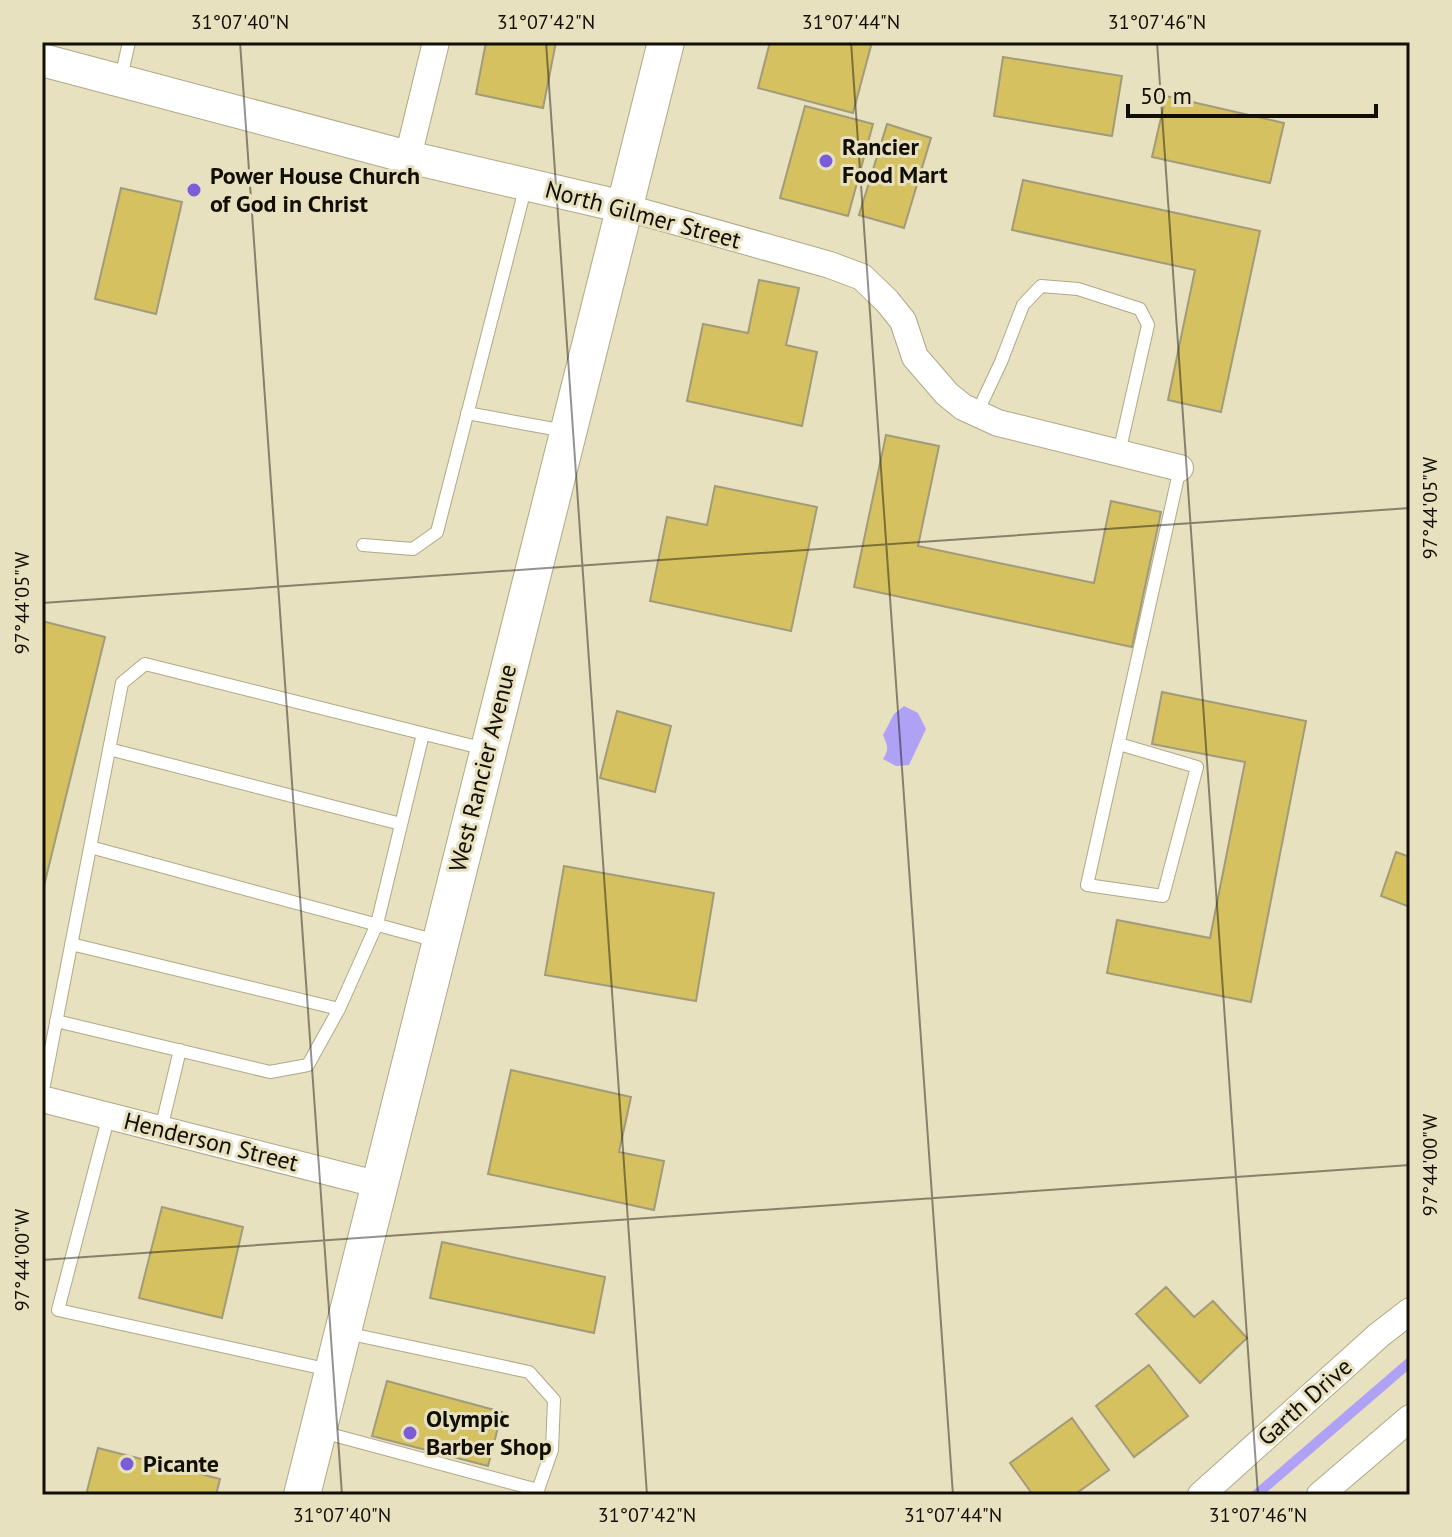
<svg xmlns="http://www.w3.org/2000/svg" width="1452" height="1537" font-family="'PT Sans',sans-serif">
<rect width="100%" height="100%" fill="#e8e1bf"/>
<path fill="#afa1f5" d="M904 706 918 713 926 729 909 765 896 766 883 759C890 749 887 745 883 735L894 714Z"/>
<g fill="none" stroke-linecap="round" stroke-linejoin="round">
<path stroke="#afa1f5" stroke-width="10" d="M1256 1495 1410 1362"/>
</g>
<path fill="#d5c160" stroke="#a29b7a" stroke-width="2" d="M486 42H556L543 108 476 94Z
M770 42H872L853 113 758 88Z
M1003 57 1122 76 1112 136 994 116Z
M1166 96 1284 123 1270 183 1152 157Z
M805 106 873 124 848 216 780 198Z
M887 124 931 138 904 228 859 215Z
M1023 180 1260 231 1221 412 1168 400 1195 270 1012 230Z
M121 188 182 202 156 314 95 299Z
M759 280 799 288 786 345 817 352 802 426 687 401 703 324 748 333Z
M886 435 939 446 918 546 1094 583 1111 501 1161 512 1132 647 854 587Z
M715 486 817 507 791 631 650 601 667 517 707 525Z
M42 621 105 637 42 894Z
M1162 692 1306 721 1251 1002 1107 973 1117 920 1210 938 1245 762 1152 744Z
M617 711 671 726 655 792 600 778Z
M1396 852 1410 857V907L1381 896Z
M564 866 714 893 696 1001 545 975Z
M511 1070 631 1097 619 1152 664 1161 654 1210 488 1174Z
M162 1207 243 1227 222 1318 139 1298Z
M442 1242 605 1277 594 1333 430 1298Z
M1166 1287 1194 1317 1213 1301 1247 1338 1200 1383 1136 1314Z
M1149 1365 1188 1416 1134 1457 1096 1406Z
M387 1381 502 1412 488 1466 372 1436Z
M1072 1418 1109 1470 1074 1495H1033L1010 1463Z
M98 1448 220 1479 216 1495H86Z"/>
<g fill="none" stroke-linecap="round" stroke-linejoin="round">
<g stroke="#afa887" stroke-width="14">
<path id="service" d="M121 78 129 42
M467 413 565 431
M977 413 1001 362 1023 305 1041 286 1078 289 1140 309 1148 325 1119 453
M363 545 413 549 437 532 526 185
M1119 744 1197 767 1163 896 1087 885 1180 468
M109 749 401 824
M90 847 437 941
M71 944 339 1009
M56 1021 270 1072 308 1065 339 1009 377 924 423 734
M42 1095 122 683 145 664 485 749
M109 1115 58 1310 330 1370
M161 1129 180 1050
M346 1333 529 1372 554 1400 552 1450 538 1490
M322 1432 538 1490 539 1495"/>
</g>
<g stroke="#afa887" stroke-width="28">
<path id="minor" d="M408 157 436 42
M624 207 830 265 862 277 887 301 903 321 915 357 947 394 963 407 998 423 1180 468
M42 1099 380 1185
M1201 1495 1379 1335 1410 1311
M1320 1495 1410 1418"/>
</g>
<g stroke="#afa887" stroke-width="34">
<path id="tertiary" d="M42 60 408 157 624 207"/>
</g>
<g stroke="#afa887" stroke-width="38">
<path id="secondary" d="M302 1495 666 42"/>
</g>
<use href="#service" stroke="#fff" stroke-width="12"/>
<use href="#minor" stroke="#fff" stroke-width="26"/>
<use href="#tertiary" stroke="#fff" stroke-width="32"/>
<use href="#secondary" stroke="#fff" stroke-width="36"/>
</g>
<path fill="none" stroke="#110e04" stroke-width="2" stroke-opacity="0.45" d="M240 42 342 1495M546 42 647 1495M851 42 953 1495M1157 42 1258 1495M42 603 1410 508M42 1260 1410 1165"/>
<g fill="#7b5dd7" stroke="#e8e1bf" stroke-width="3">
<circle cx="826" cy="161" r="8"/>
<circle cx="194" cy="190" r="8"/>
<circle cx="410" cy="1433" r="8"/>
<circle cx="127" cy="1464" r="8"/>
</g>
<g text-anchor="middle" stroke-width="6" stroke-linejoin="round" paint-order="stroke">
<g font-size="24" font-weight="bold" fill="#110e04" stroke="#e8e1bf" text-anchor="start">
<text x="842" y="155">Rancier<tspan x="842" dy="28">Food Mart</tspan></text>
<text x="210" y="184">Power House Church<tspan x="210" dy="28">of God in Christ</tspan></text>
<text x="426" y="1427">Olympic<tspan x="426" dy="28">Barber Shop</tspan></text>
<text x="143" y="1472">Picante</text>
</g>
<g font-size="24" fill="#110e04" stroke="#e8e1bf">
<text transform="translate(643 215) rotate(15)" y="8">North Gilmer Street</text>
<text transform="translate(483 768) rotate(-76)" y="8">West Rancier Avenue</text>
<text transform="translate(211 1142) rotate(14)" y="8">Henderson Street</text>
<text transform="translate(1305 1402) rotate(-42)" y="8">Garth Drive</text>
</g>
</g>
<rect width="1452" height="1537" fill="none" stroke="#e8e1bf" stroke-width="88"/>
<path d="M1128 104v12h248v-12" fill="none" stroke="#110e04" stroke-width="4"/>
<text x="1140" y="104" font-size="24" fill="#110e04" stroke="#e8e1bf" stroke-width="6" paint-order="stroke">50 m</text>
<rect x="44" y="44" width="1364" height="1449" fill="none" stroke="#110e04" stroke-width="3"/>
<g font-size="20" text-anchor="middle" fill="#110e04">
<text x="240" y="29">31°07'40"N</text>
<text x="546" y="29">31°07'42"N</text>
<text x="851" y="29">31°07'44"N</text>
<text x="1157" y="29">31°07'46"N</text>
<text transform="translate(1430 508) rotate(-90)" y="7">97°44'05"W</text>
<text transform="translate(22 603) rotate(-90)" y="7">97°44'05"W</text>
<text transform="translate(1430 1165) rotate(-90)" y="7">97°44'00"W</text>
<text transform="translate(22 1260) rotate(-90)" y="7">97°44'00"W</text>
<text x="342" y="1522">31°07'40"N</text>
<text x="647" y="1522">31°07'42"N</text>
<text x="953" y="1522">31°07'44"N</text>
<text x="1258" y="1522">31°07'46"N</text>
</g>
</svg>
